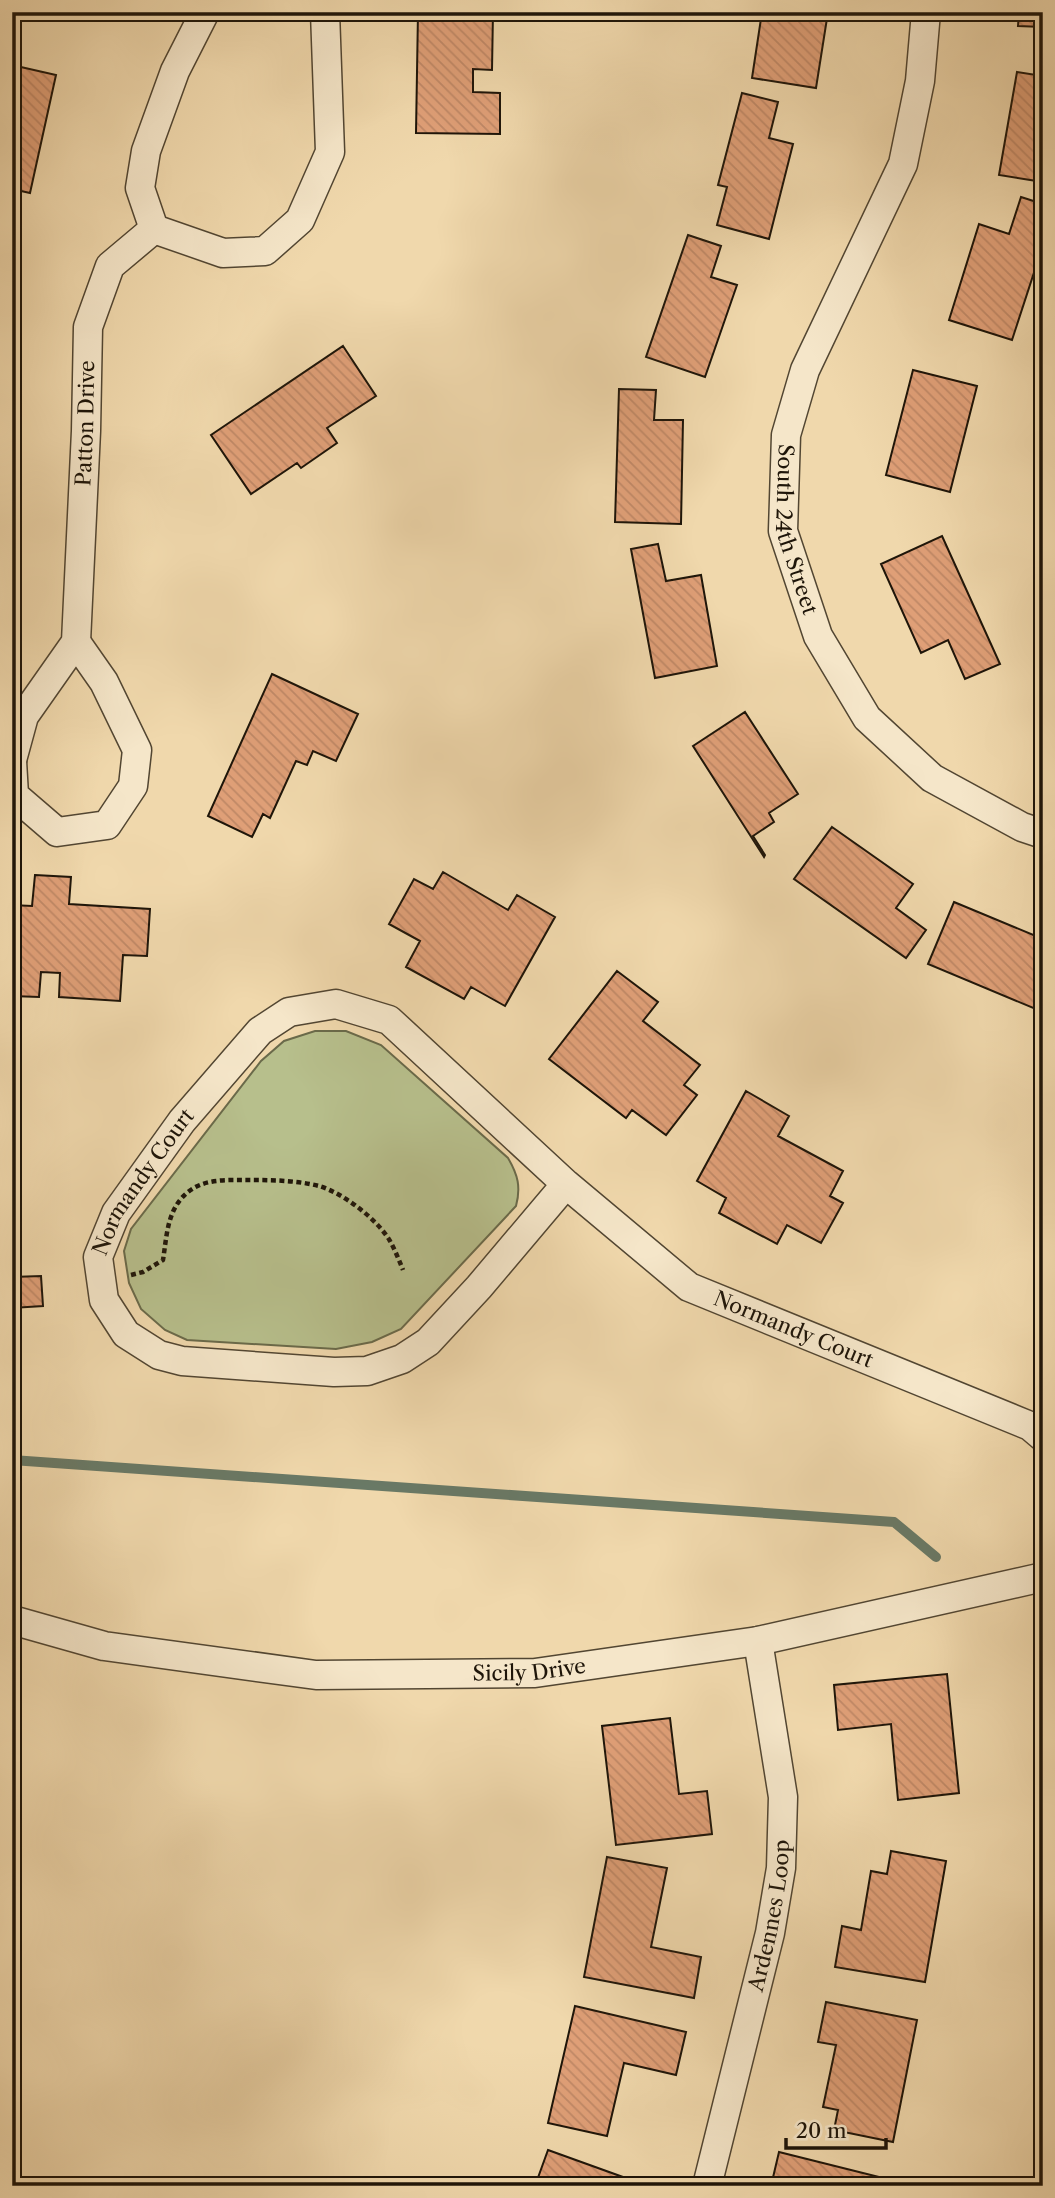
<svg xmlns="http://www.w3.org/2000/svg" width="1055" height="2198" font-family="'Libre Caslon Text',serif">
<defs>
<pattern id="building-back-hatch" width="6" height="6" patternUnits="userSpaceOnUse" patternTransform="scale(1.75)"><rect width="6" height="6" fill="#df9f77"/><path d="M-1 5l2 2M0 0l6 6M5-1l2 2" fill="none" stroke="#bf8866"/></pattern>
</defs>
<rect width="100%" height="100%" fill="#f0d8ac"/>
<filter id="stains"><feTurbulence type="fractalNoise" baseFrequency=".00286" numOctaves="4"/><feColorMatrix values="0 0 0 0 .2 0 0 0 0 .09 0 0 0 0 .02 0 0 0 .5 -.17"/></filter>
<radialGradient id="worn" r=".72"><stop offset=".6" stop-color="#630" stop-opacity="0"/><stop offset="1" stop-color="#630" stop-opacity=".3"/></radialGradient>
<path fill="#b7bf8c" stroke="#6a6a4a" stroke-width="2" d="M315 1031H346L381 1045 508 1158C518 1175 521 1187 516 1206L401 1329 372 1342 336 1349 187 1340 165 1330 141 1309 129 1283 124 1251 131 1229 261 1061 284 1041Z"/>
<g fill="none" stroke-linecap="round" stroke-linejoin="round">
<path stroke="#697966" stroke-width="10" d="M12 1460 894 1522 936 1557
M1038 1631 1043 1634"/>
</g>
<path fill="url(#building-back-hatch)" stroke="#1e1509" stroke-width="2" d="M418 12H493L492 70 473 69V92L500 93V134L416 133Z
M762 12H828L816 88 752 78Z
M1019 12H1043V27L1018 26Z
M12 65 56 75 30 193 12 189Z
M1017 72 1043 76V182L999 175Z
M742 93 778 102 769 138 793 144 769 239 717 225 727 187 718 185Z
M1021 197 1043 204V245L1012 340 949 320 979 224 1009 234Z
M688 235 721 246 711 277 737 285 705 377 646 357Z
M343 346 376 396 327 428 337 443 301 468 297 463 251 494 211 435Z
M913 370 977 386 950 492 886 475Z
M619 389 656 390 654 420H683L681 524 615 522Z
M942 536 1000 664 965 679 948 640 921 653 881 564Z
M658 544 666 581 701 575 717 666 655 678 631 549Z
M272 674 358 714 336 761 313 751 307 765 296 761 270 818 263 814 252 837 208 816Z
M745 712 798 794 769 813 774 822 753 836 765 855 764 857 693 746Z
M832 827 913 884 896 908 926 930 906 958 794 879Z
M443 872 508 910 517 895 555 917 505 1006 471 987 464 999 406 967 420 941 389 924 414 879 433 889Z
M35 875 71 877 69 904 150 909 147 956 123 955 120 1001 59 997 60 973 41 972 39 997 12 996V905L32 906Z
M954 902 1043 939V1012L928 964Z
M617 971 658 1002 643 1021 700 1065 684 1085 697 1095 666 1135 632 1110 626 1118 549 1059Z
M746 1091 789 1116 778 1136 843 1171 830 1196 843 1203 821 1243 787 1225 777 1244 719 1213 726 1198 697 1181Z
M41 1276 43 1306 12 1308V1277Z
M947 1674 959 1793 898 1800 891 1724 838 1730 834 1685Z
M670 1718 679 1794 707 1791 712 1834 616 1845 602 1726Z
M891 1851 946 1861 925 1982 835 1967 842 1926 861 1930 871 1871 887 1874Z
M607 1857 667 1868 651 1947 701 1957 694 1998 584 1977Z
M826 2002 917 2020 893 2142 834 2130 838 2110 823 2107 836 2045 818 2042Z
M575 2006 686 2032 676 2075 624 2063 607 2136 548 2123Z
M548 2150 634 2181 633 2186H535Z
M779 2152 891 2180 890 2186H771Z"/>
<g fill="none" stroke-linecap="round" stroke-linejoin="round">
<g stroke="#524632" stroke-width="31">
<g id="minor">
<path d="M205 12 175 71 146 151 140 188 154 229 223 253 265 251 300 220 330 152 325 12"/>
<path id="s1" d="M926 12 920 81 903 164 805 370 786 435 783 531 818 636 867 718 932 778 1022 827 1043 834"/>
<path id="s2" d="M12 760 24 716 76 642 86 431 88 327 110 266 154 229"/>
<path d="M12 761 14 795 57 832 107 825 133 786 137 750 104 682 76 642"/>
<path id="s3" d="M566 1184 479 1287 428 1342 402 1359 367 1371 334 1372 182 1361 159 1355 126 1334 104 1300 98 1257 116 1213 182 1121 260 1031 289 1012 336 1004 389 1020 566 1184 689 1287 1030 1426 1043 1437"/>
<path id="s4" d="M12 1620 104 1646 316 1675 535 1673 758 1641 1043 1577"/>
<path id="s5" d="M707 2186 770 1933 781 1868 783 1797 758 1641"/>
</g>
</g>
<path stroke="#1e1509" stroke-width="4.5" stroke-dasharray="5 3.5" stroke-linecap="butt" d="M131 1275 143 1272 163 1260C167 1235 167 1209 188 1192 204 1179 225 1180 244 1180 269 1180 295 1180 319 1186 343 1193 377 1219 390 1241 395 1250 399 1260 403 1270"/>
<use href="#minor" stroke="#f5e6c9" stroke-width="28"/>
</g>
<g text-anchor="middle" stroke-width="5" stroke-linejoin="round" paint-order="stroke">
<g font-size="21" fill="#1e1509" stroke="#f5e6c9">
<text dy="7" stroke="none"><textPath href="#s2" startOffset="355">Patton Drive</textPath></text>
<text dy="7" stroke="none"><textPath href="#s1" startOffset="546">South 24th Street</textPath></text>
<text dy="7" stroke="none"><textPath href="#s3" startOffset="698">Normandy Court</textPath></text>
<text dy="7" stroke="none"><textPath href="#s3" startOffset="1542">Normandy Court</textPath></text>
<text dy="7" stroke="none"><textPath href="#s4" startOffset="523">Sicily Drive</textPath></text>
<text dy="7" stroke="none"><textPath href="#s5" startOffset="278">Ardennes Loop</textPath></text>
</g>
</g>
<rect width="1055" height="2198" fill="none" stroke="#f0d8ac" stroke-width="42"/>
<rect x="14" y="14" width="1027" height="2170" fill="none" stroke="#1e1509" stroke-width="3.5"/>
<rect x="21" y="21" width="1013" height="2156" fill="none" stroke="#1e1509" stroke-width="2"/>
<path d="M786 2138v10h100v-10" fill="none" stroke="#1e1509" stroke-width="3.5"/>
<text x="796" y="2138" font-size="21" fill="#1e1509" stroke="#f5e6c9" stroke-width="5" paint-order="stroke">20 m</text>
<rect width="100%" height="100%" filter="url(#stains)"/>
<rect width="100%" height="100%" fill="url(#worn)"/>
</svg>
